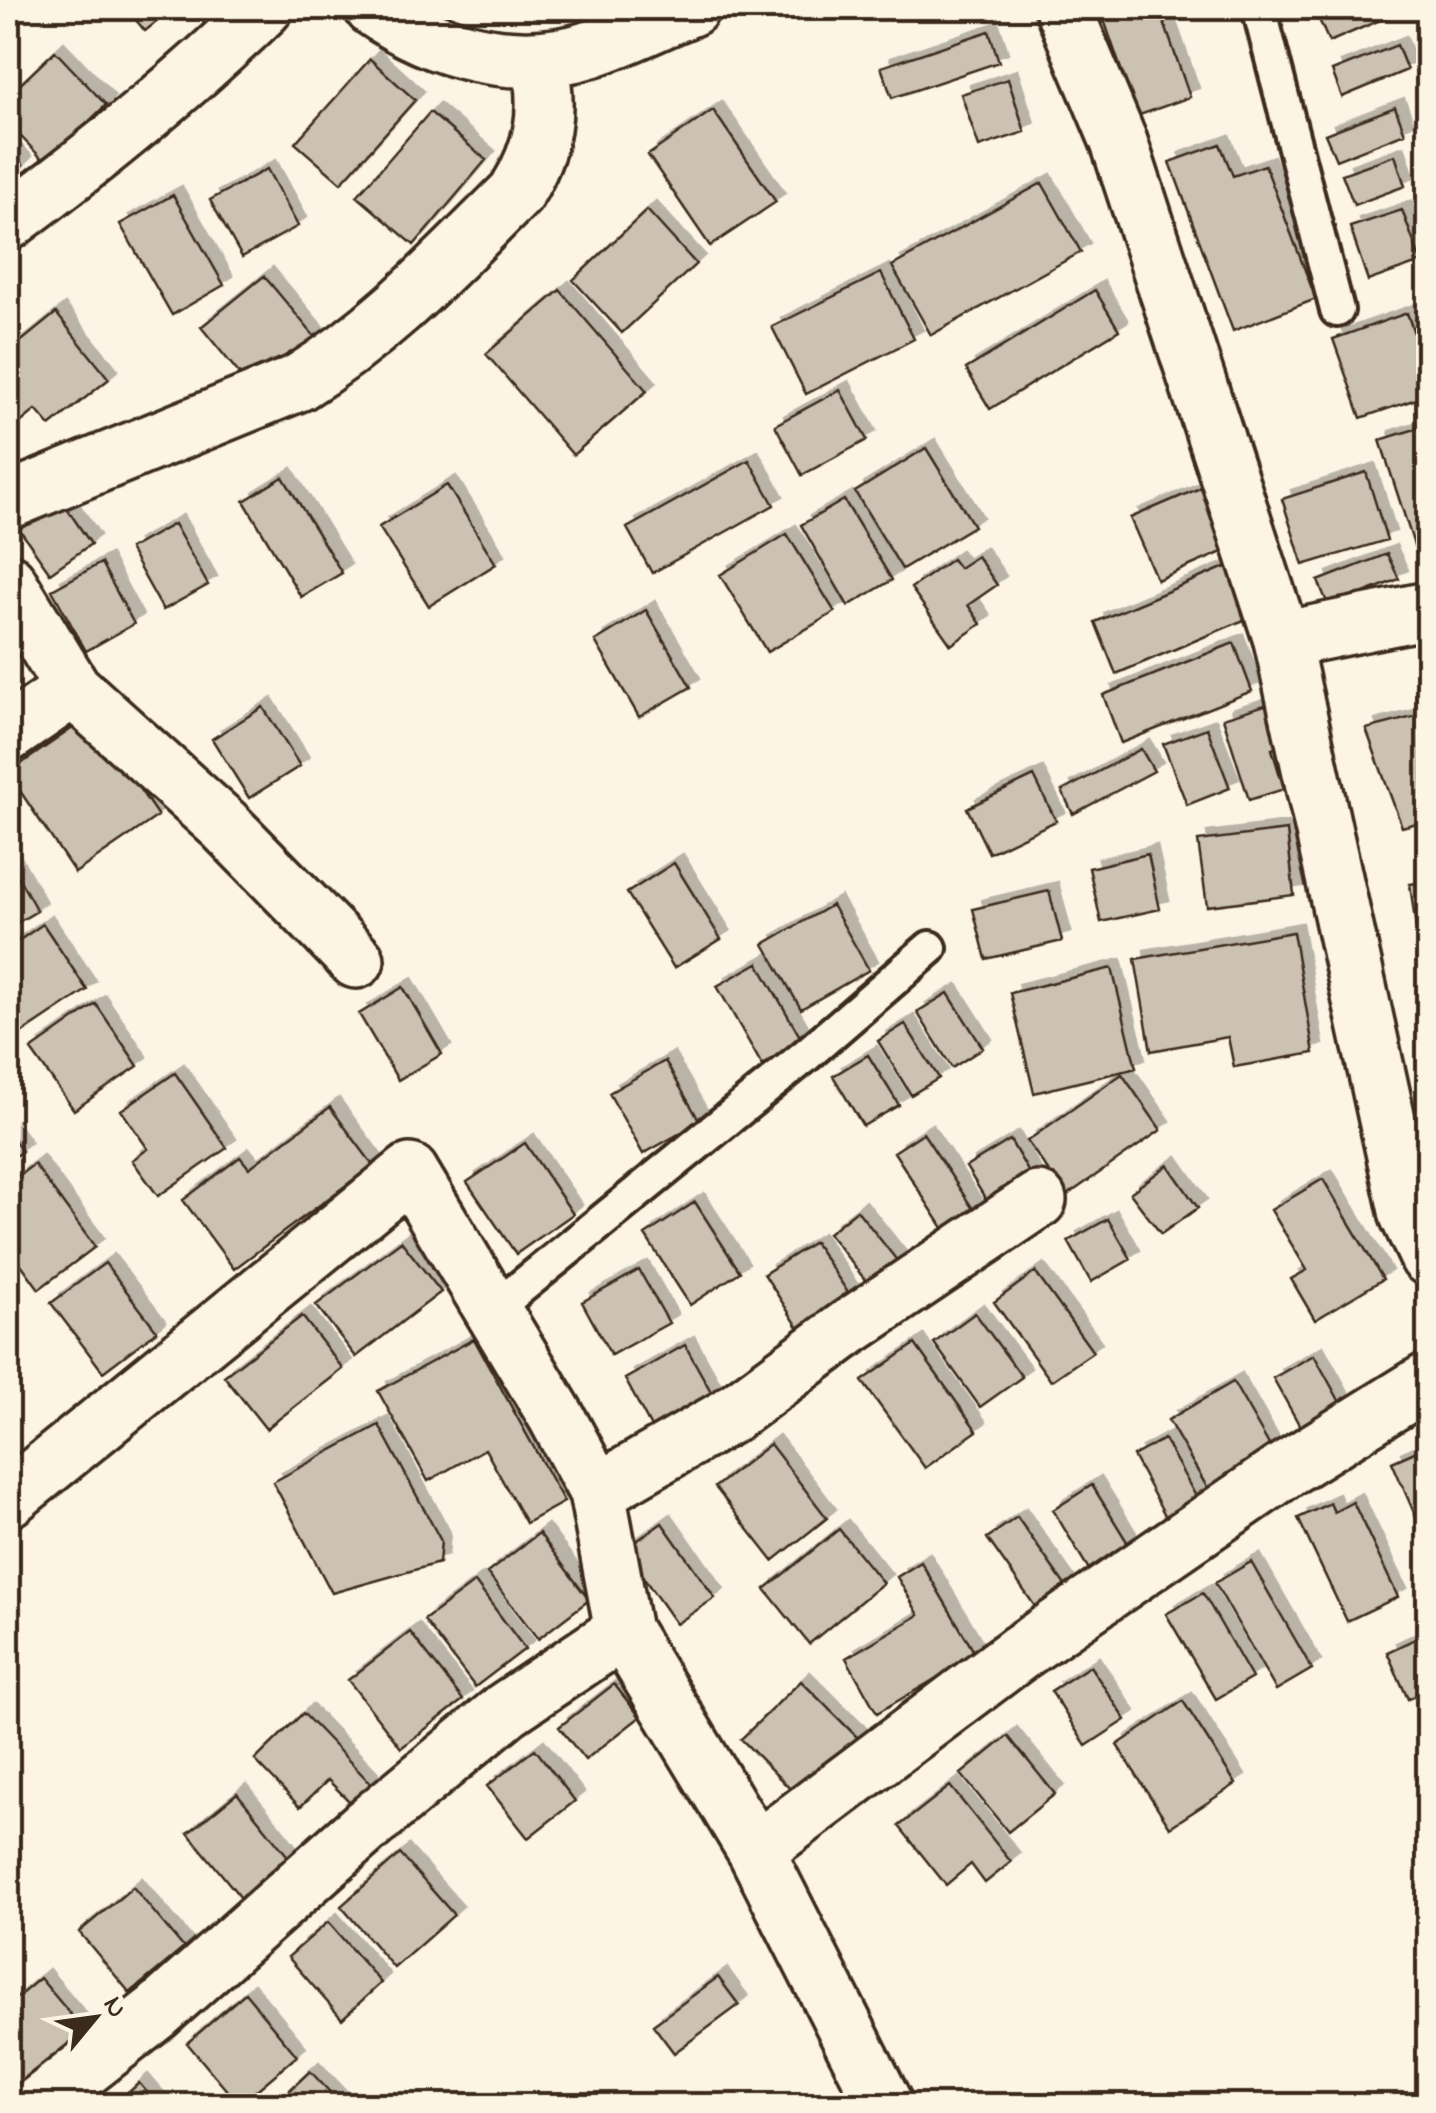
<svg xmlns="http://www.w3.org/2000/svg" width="1436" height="2113" font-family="'Indie Flower',sans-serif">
<defs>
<filter id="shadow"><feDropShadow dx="9" dy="-9" stdDeviation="0" flood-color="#0004"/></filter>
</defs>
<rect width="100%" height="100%" fill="#fcf5e5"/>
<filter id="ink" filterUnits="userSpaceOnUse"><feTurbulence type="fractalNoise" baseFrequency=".01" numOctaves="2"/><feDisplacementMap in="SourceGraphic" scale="20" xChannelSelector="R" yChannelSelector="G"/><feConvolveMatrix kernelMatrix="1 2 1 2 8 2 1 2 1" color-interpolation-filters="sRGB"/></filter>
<g filter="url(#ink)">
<path fill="#ccc2b3" stroke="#3b2a1e" stroke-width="2.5" filter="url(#shadow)" d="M126 8H174L145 31Z
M201 8H250L217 37 195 13Z
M1129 8H1159L1190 97 1137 116 1103 17Z
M1314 8H1408L1329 42Z
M989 31 999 62 892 98 881 67Z
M1397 45 1407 70 1342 97 1332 71Z
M55 51 106 105 46 163 8 123V96Z
M370 59 415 100 341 183 295 143Z
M1008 79 1025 132 979 147 961 94Z
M1395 107 1405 133 1336 160 1325 134Z
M713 110 776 202 710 246 648 155Z
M430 112 486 160 414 245 357 196Z
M1220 144 1233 176 1265 165 1316 299 1233 331 1170 162Z
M8 150 23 165 8 181Z
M1395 155 1405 186 1354 205 1342 174Z
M267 169 298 226 242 257 210 200Z
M1042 183 1081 252 931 335 892 266Z
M173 195 224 285 172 315 120 224Z
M647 210 696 264 622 333 573 280Z
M1402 210 1421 262 1368 281 1350 227Z
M881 273 914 339 806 394 772 327Z
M264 276 315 337 251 388 201 327Z
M560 290 647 391 573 455 486 354Z
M1095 290 1119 330 990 409 966 369Z
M56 313 109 379 50 426 36 410 8 433V352Z
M1407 313 1428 373V395L1361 418 1333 339Z
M840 390 867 440 802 475 775 425Z
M1428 425V581L1426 582 1380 440Z
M926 448 974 526 902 569 855 492Z
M749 460 774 505 652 573 627 528Z
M1366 472 1387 540 1303 565 1282 499Z
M283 477 342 573 301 597 244 501Z
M447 485 496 564 429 606 379 527Z
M1207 485 1234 547 1157 580 1130 518Z
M57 494 91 544 50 573 15 523Z
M844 500 892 580 848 606 801 525Z
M174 524 208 585 163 610 129 549Z
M787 534 835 612 767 652 720 575Z
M1387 554 1399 579 1329 607 1318 581Z
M977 556 997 585 968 605 981 624 951 645 911 588 952 559 959 568Z
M101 563 134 624 86 651 52 590Z
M1230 565 1251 617 1116 674 1095 622Z
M646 610 691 687 639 717 595 641Z
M1234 643 1252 691 1121 743 1103 695Z
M1268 704 1281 746 1272 749 1284 789 1249 800 1223 718Z
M263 707 300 766 249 798 212 739Z
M1428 713V820L1402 827 1366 729Z
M90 716 158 816 75 873 8 773Z
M1207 728 1230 788 1187 805 1163 744Z
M1141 749 1154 771 1073 814 1062 791Z
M1034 776 1056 821 989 853 967 808Z
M1287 830 1294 895 1207 906 1198 841Z
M1148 854 1160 909 1101 922 1089 868Z
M8 859 37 911 8 928Z
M674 863 721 939 674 968 627 893Z
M1428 881V957L1420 958 1410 884Z
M1049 891 1062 941 986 959 973 909Z
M832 905 869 970 801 1009 764 944Z
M43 924 87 990 21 1034 8 1014V948Z
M1293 932 1314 1053 1234 1067 1228 1037 1151 1051 1135 959Z
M758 963 803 1042 762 1065 717 986Z
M1428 967V1018L1420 968Z
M1112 968 1136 1068 1034 1093 1010 993Z
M403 987 442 1054 398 1080 359 1014Z
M948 993 983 1048 952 1068 917 1012Z
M96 1004 138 1066 74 1110 31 1050Z
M905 1024 939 1078 911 1095 878 1041Z
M868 1055 899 1105 863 1126 833 1076Z
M665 1061 700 1122 643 1154 609 1093Z
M175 1073 227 1148 158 1196 132 1160 148 1149 121 1110Z
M1122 1074 1161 1130 1066 1196 1027 1141Z
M330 1107 373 1165 234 1269 183 1200 240 1157 249 1168Z
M8 1131 22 1151 8 1161Z
M923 1133 977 1215 947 1234 894 1152Z
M1010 1140 1031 1176 988 1203 966 1167Z
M525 1143 573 1214 516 1254 467 1182Z
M34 1164 95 1247 39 1289 8 1246V1184Z
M1168 1165 1198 1208 1161 1234 1130 1193Z
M1323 1179 1383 1279 1315 1320 1291 1279 1307 1270 1271 1210Z
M695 1202 740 1272 690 1305 645 1235Z
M857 1210 899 1263 870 1286 828 1233Z
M1108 1219 1131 1259 1091 1282 1068 1241Z
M401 1241 441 1292 356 1357 316 1305Z
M814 1242 853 1300 802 1333 764 1274Z
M105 1263 157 1331 103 1372 51 1303Z
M639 1270 669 1323 611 1355 582 1302Z
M1035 1272 1093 1352 1051 1381 994 1302Z
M975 1313 1022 1377 980 1407 934 1343Z
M302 1316 343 1369 266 1429 224 1376Z
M474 1339 564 1502 526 1523 485 1449 428 1481 378 1391Z
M915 1344 977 1431 925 1468 862 1381Z
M685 1345 719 1406 658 1440 625 1379Z
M1314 1355 1341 1404 1300 1426 1273 1378Z
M1233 1382 1276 1457 1211 1494 1168 1420Z
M379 1425 441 1541 439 1563 332 1593 273 1482Z
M1164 1439 1198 1500 1166 1517 1133 1456Z
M770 1444 827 1518 773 1561 715 1487Z
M1428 1446V1545L1392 1462Z
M1092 1485 1134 1553 1094 1578 1053 1510Z
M1353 1502 1398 1597 1347 1621 1298 1518 1330 1503 1334 1512Z
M1017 1517 1069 1591 1039 1612 987 1538Z
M662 1523 715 1598 676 1624 624 1550Z
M839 1529 883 1583 809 1644 765 1589Z
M539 1533 589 1600 538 1639 487 1573Z
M921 1562 976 1655 877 1713 846 1658 919 1615 897 1577Z
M1251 1562 1312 1669 1276 1690 1215 1583Z
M475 1582 525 1649 475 1687 424 1620Z
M1203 1593 1252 1678 1216 1699 1166 1614Z
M410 1632 463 1700 401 1748 348 1680Z
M1428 1633V1690L1408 1699 1387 1652Z
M1090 1666 1126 1720 1086 1746 1051 1691Z
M801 1681 862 1742 802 1801 741 1739Z
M614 1684 640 1717 585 1760 559 1727Z
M1183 1701 1236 1784 1170 1827 1117 1745Z
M303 1713 376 1789 356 1808 328 1780 300 1807 255 1760Z
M1008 1736 1055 1794 1008 1832 961 1774Z
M535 1749 575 1801 528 1838 487 1786Z
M950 1786 1011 1862 985 1883 971 1864 946 1885 899 1826Z
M237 1793 290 1859 241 1898 188 1833Z
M400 1854 454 1915 394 1968 341 1906Z
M133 1887 184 1948 130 1993 79 1932Z
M328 1922 381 1983 342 2019 288 1957Z
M718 1977 739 2005 674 2053 653 2025Z
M40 1978 88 2035 12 2099 8 2094V2005Z
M245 1993 297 2056 239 2105 187 2043Z
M310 2071 343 2106H273Z
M139 2083 159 2106H114Z"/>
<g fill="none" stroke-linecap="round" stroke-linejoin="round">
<g stroke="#3b2a1e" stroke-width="40">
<path id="service" d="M1259 8 1337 310
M494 1309 804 1057 930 948"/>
</g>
<g stroke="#3b2a1e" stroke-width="62">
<path id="minor" d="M373 8C435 52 517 73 591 49 625 38 658 21 691 8
M8 222C98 155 184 86 264 8
M8 501 298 383C384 330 445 263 516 193 544 148 550 110 539 59
M8 582 73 689 224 825 356 960
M1282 640 1428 610
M8 734 73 689
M597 1492 729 1416 848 1328 1038 1200
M8 1499 410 1172 556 1416 597 1492 623 1631 756 1851 885 2106
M756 1851 1019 1653 1285 1470 1428 1381
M37 2106 157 2012 365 1827 507 1709 623 1631"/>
</g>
<g stroke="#3b2a1e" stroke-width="62">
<path id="tertiary" d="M1063 8 1119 142 1282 640 1408 1215 1428 1257"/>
</g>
<use href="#service" stroke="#fcf5e5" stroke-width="32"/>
<use href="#minor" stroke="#fcf5e5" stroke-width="55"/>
<use href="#tertiary" stroke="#fcf5e5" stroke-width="55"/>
</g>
</g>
<rect width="1436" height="2113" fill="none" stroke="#fcf5e5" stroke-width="40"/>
<rect x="20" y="20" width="1396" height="2073" fill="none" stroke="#3b2a1e" stroke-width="4" filter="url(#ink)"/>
<g transform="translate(95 2018) rotate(61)" stroke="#fcf5e5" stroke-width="8" paint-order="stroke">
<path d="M0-8L18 38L0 25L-18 38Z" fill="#3b2a1e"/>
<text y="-15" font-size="28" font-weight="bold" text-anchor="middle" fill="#3b2a1e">N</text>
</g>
</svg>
